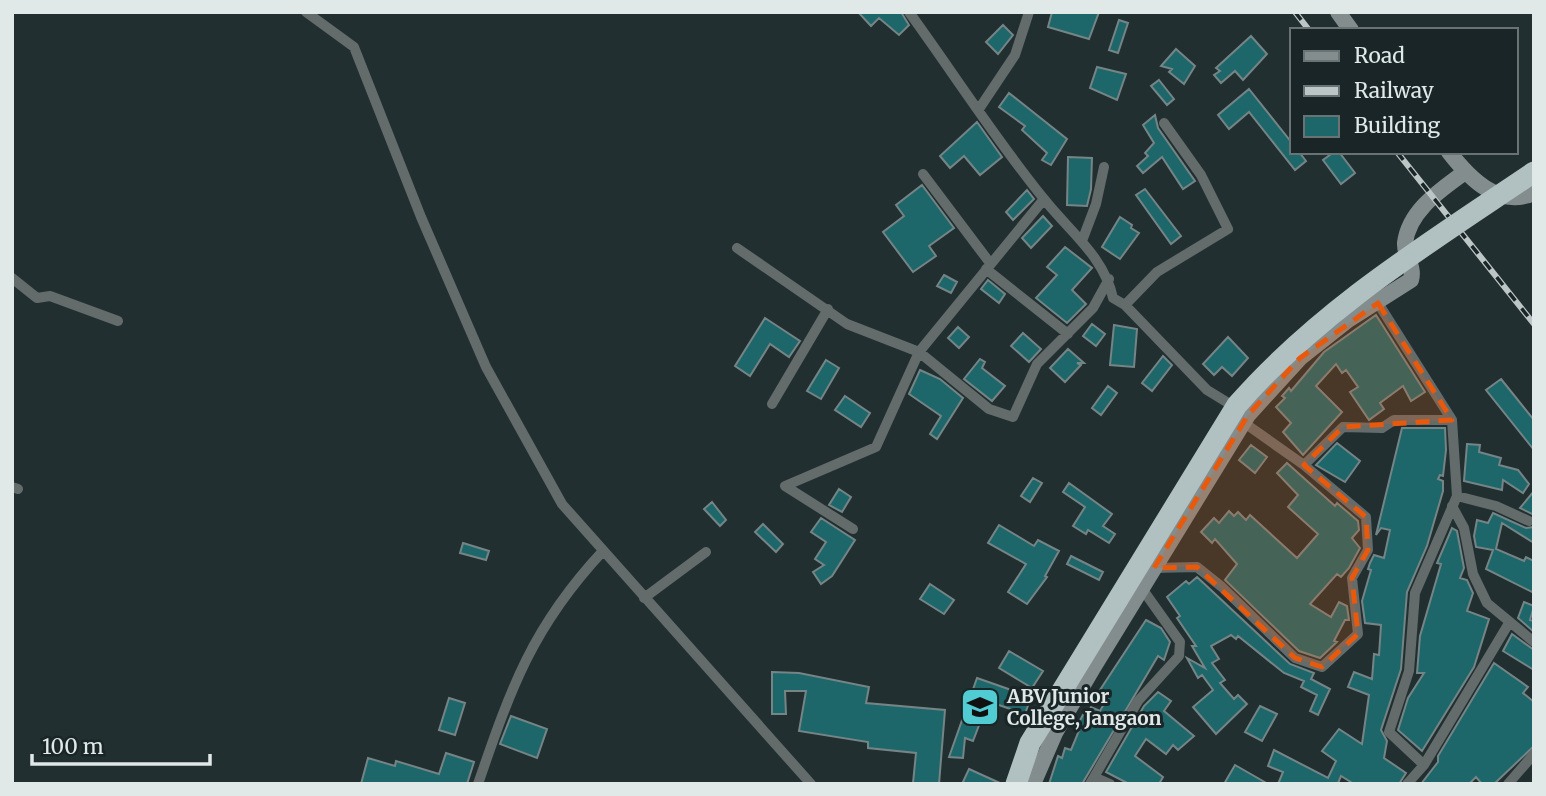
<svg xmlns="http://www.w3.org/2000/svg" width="1546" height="796" font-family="Merriweather,serif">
<rect width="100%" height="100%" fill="#222f30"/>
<path fill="#1d676b" stroke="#758485" stroke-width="2" d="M858 12H901L909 25 899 35 879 18 871 26Z
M1052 12H1099L1089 39 1048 27Z
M1119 20 1128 23 1118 53 1109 50Z
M1003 25 1013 35 998 54 986 42Z
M1251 36 1267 54 1243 80 1235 71 1221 83 1214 75 1220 71 1216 68Z
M1176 49 1195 66 1184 84 1169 72 1172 69 1161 66Z
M1097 67 1126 74 1117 100 1090 88Z
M1159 80 1174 99 1167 105 1151 86Z
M1249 89 1292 143V152H1299L1306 161 1295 170 1249 112 1229 129 1218 115Z
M1009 93 1067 139 1051 165 1042 160 1047 153 1022 130 1025 126 999 107Z
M1155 115 1158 128 1195 181 1183 189 1162 157 1143 173 1137 166 1148 156 1145 153 1154 143 1143 125Z
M977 122 1002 157 980 175 964 156 950 168 940 156Z
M1334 152H1339L1355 173 1341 184 1323 160Z
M1068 157 1092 158 1091 189 1087 206 1067 205Z
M922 185 954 228 929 246 936 256 913 272 883 232 904 216 896 205Z
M1145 189 1181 236 1171 244 1136 195Z
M1027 190 1034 199 1013 220 1006 212Z
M1043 216 1052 226 1031 248 1022 238Z
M1120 217 1132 225 1131 228 1139 233 1120 259 1102 247Z
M1065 247 1092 268 1072 290 1086 304 1067 323 1036 298 1057 275 1047 267Z
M944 275 957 282 951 293 937 286Z
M988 280 1005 294 999 303 981 289Z
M1376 315 1425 392 1411 401 1403 386 1380 403 1384 409 1369 420 1350 392 1358 387 1346 370 1342 373 1336 364 1316 386 1342 412 1303 455 1283 432 1291 423 1276 407 1285 398 1282 396 1289 388 1291 391 1324 352Z
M765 318 800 341 789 357 770 344 750 376 735 366Z
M1092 324 1105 334 1096 346 1083 336Z
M1114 325 1137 329 1134 367 1110 365Z
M958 327 969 337 959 348 948 338Z
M1023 333 1041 349 1029 362 1011 346Z
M1228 337 1248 358 1232 376 1222 367 1214 375 1203 364Z
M1068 349 1084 363H1077L1081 365 1065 382 1050 368Z
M1163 356 1172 365 1152 391 1142 383Z
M980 359 985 362 982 368 1005 386 992 401 964 379Z
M826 360 839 368 821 399 807 391Z
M920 370 940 379 963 398 937 439 930 434 941 416 909 394Z
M1501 379 1534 420V450L1486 390Z
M1108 386 1117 393 1101 415 1092 408Z
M845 396 870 413 861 427 835 410Z
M1402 428H1445L1446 450 1443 476 1440 475 1438 479 1443 481V491L1427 546 1407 592 1401 669 1381 730 1387 741 1384 758 1406 773 1399 784H1354L1341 776 1338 783 1340 784H1278L1283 772 1268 766 1274 750 1328 778 1336 761 1322 751 1339 729 1362 744 1369 695 1348 687 1354 672 1372 679 1374 654 1379 655 1381 625 1365 623 1362 601 1371 570 1368 569 1370 563 1374 555 1384 558 1390 530 1381 528 1376 535Z
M1337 443 1360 461 1345 482 1316 465Z
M1467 444 1480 445 1479 452 1501 458 1499 465 1518 470 1529 484 1523 493 1503 480 1502 490 1464 481Z
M1251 445 1267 457 1255 473 1239 460Z
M1287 463 1335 506 1337 503 1358 521 1359 530 1352 538 1360 548 1349 568 1341 577 1337 574 1310 604 1331 617 1339 602 1347 606 1349 620H1345L1334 641 1337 642 1320 658 1299 651 1225 580 1237 564 1215 539 1212 543 1201 532 1214 518 1219 523 1229 511 1234 516 1238 512 1246 520 1250 515 1297 558 1318 534 1288 507 1298 495 1277 473Z
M1033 478 1042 483 1030 502 1021 496Z
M1069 483 1112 514 1103 526 1115 534 1109 543 1088 530 1086 534 1073 526 1085 507 1063 492Z
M839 489 851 497 842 512 829 505Z
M1534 491V515L1520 508Z
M712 502 726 520 720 526 704 509Z
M1493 513 1526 528 1534 527V543L1502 523 1496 549 1524 561 1526 557 1534 561V593L1486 569 1493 550 1476 547 1474 536 1477 520 1488 523Z
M821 518 855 540 832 576 821 584 813 572 824 565 815 559 826 542 811 532Z
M763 524 783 544 776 552 755 532Z
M999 525 1034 546 1038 540 1059 551 1045 576 1047 577 1027 604 1008 592 1026 564 988 543Z
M1452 528 1457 531 1464 568 1460 578 1467 580 1473 593 1467 611 1489 619 1474 667 1422 751 1398 730 1408 698 1424 673H1417L1420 636 1441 564 1437 563Z
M463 543 489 551 486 560 460 553Z
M1071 556 1103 572 1099 580 1067 564Z
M1197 577 1290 664 1314 673 1311 679 1330 689 1318 715 1310 711 1317 695 1301 687 1304 681 1284 673 1238 636 1236 639 1231 635 1211 646 1219 659 1212 663 1225 680 1220 683 1234 699 1238 695 1247 704 1216 734 1193 707 1213 690 1202 675 1198 678 1187 658 1205 668 1192 646H1196L1177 618 1180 616 1167 597 1186 581 1189 584Z
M930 584 954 600 944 614 920 599Z
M1524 602 1534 606 1530 620 1534 621V632L1518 618Z
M1146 620 1161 628 1170 642 1164 660 1158 656 1082 784H1049L1058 756 1062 758 1065 748 1071 750 1081 726 1078 724 1084 713 1087 715 1091 707 1100 711 1109 695 1100 690Z
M1512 634 1534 650V670L1503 651Z
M1009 651 1043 671 1032 688 999 668Z
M1494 663 1528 687 1523 693 1534 702V746L1494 784H1482L1476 777 1469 784H1421L1438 762V756Z
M772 672 799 673 869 687 866 703 945 710 939 784 913 783 916 753 868 748V742L799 731 806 691H785L786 714H772Z
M977 678 1031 697 1025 714 996 704 994 710 986 707 973 741 965 738 963 758 949 757Z
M1158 692 1171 701 1164 711 1194 736 1178 750 1173 745 1166 754 1146 739 1135 756 1163 777 1159 784H1129L1106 772 1144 706Z
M449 698 465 703 455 735 439 730Z
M1260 706 1277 714 1262 741 1245 732Z
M511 716 547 729 537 758 500 744Z
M446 753 474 762 467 784H361L368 758 395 766 396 761 439 774Z
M1235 765 1268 784H1224Z
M969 769 1002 784H962Z"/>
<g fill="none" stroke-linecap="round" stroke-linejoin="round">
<path stroke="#646b6b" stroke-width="10" d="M306 12 354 47 421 217 486 367 562 504 811 784
M909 12C954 74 996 140 1044 199 1069 231 1104 256 1113 298L1125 305 1207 390 1238 409
M979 109 1015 55 1029 12
M923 174 990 263
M1082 241 1096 204 1104 167
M737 248 847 324 919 352 1044 199
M986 269 1068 334
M12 278 37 298 50 296 118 321
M1378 303 1452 420 1457 496 1415 593 1409 671 1389 732 1424 765 1407 784
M1125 305 1157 272 1228 229 1201 175 1164 123
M772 404 828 309
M1243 422 1304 465 1343 427 1382 428 1394 420H1452
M12 487 18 489
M1457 496 1496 506 1529 521
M1452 506 1464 528 1473 574 1487 603 1534 642
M853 529 785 486 876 447 919 352 989 409 1013 417 1037 364 1093 308 1109 279
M1154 568 1197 567 1222 587 1295 658 1322 667 1358 634 1352 578 1368 550 1366 517 1304 465
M644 598 706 552
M1424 765 1509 623
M1094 777 1110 784
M478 784C511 688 532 627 603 551
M1090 784 1138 701 1179 656 1180 642 1143 590
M1508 784 1534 754"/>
<path stroke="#838d8e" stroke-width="16" d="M1338 12 1351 30
M1449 152C1470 179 1498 208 1534 193
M1033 784 1055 733 1093 668 1248 415 1300 358 1348 320 1411 280C1415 266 1404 256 1405 243 1409 210 1441 190 1465 172"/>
<g stroke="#bdc6c6" stroke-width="6">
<path id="rail" d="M1295 12 1309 30
M1397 152 1534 324"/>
</g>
<use href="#rail" stroke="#192526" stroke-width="3.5" stroke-dasharray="10" stroke-linecap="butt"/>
<path stroke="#b1c1c2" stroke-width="21" d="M1016 784 1030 743 1237 405C1321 309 1429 243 1534 172"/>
</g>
<path fill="#e8590c" fill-opacity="0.2" stroke="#e8590c" stroke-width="5" stroke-dasharray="14 9" stroke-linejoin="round" d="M1378 303 1452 420 1343 427 1304 465 1366 517 1368 550 1352 578 1358 634 1322 667 1295 658 1197 567 1154 568 1248 415 1300 358Z"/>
<defs>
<g id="university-square" transform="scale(2.0125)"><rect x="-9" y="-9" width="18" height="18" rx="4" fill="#51ccd3" stroke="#192526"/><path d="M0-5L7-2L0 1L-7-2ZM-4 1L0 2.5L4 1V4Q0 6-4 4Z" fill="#111"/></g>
</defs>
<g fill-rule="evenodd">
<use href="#university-square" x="980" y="707"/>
</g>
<g text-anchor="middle" stroke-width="6" stroke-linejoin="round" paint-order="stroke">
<g font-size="19" font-weight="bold" fill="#e0e8e8" stroke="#192526" text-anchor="start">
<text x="1007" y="703">ABV Junior<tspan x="1007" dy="22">College, Jangaon</tspan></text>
</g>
</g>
<rect width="1546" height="796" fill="none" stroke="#e0e8e8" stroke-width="28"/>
<rect x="1290" y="28" width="228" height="126" fill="#192526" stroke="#697374" stroke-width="2"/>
<rect x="1304" y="51" width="35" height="10" fill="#838d8e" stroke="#697374" stroke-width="2"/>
<text x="1354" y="63" font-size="21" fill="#e0e8e8">Road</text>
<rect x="1304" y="86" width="35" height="10" fill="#bdc6c6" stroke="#697374" stroke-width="2"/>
<text x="1354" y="98" font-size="21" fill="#e0e8e8">Railway</text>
<rect x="1304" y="116" width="35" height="21" fill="#1d676b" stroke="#697374" stroke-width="2"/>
<text x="1354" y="133" font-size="21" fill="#e0e8e8">Building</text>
<path d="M32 754v10h178v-10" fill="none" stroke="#e0e8e8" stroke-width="3.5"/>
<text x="42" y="754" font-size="21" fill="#e0e8e8" stroke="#192526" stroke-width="5" paint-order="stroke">100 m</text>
</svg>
